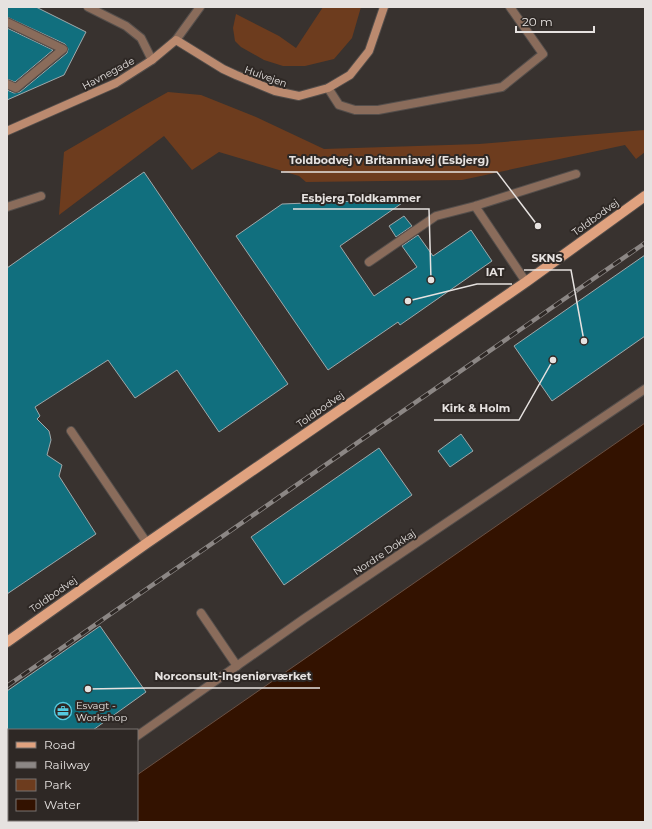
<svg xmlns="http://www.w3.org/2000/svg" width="652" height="829" font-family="Montserrat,sans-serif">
<rect width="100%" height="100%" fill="#38322f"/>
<path fill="#6d3c1e" d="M323 7H361L352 38 334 59 305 66H283L264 60 241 47 235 41 233 28 236 14 279 36 296 48Z
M168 92 201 95 256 117 324 149 479 144 645 130V152L636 159 625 145 462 180 306 182 299 176 219 152 192 170 164 136 59 215 64 152 143 106Z"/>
<path fill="#331200" stroke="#695043" d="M645 423V822H69L72 820H137V775Z"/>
<path fill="#116f7e" stroke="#a0a8aa" d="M7 7H36L86 32 64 75 7 100V90L14 93 20 92 67 53 68 49 65 44 7 17Z
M7 28 53 50 15 82 7 79Z
M144 172 288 384 219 432 177 370 135 398 108 360 35 407 40 416 37 419 49 431 50 435 51 440 47 455 62 465 59 476 96 534 7 594V268Z
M408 199 340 246 374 296 417 267 402 246 418 235 433 256 471 230 492 261 400 325 398 322 328 370 236 236 282 204Z
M404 216 412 226 396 237 389 226Z
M645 255V336L552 401 514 346Z
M461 434 473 451 450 467 438 451Z
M379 448 412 495 284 585 251 537Z
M100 626 146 692 93 730H7V691Z"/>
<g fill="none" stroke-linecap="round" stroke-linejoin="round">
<g stroke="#544e4b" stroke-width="10">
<path id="lane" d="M7 22 63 49 16 88 7 84
M328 88 339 105 355 110H378L502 87 543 54 510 7
M475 206 526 282
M7 207 41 196
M369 262 436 216 475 206 576 174
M71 431 147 543
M201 613 237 666"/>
</g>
<g stroke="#544e4b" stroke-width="10">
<path id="street" d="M88 7 126 26 141 38 152 60
M176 40 200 7
M137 736 305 618 645 389
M16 822 19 820"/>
</g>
<g stroke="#544e4b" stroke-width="10">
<path id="secondary" d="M7 131 116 83 152 60 176 40 223 69 236 75 275 91 299 96 328 88 350 75 369 51 384 7"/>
</g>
<g stroke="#544e4b" stroke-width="12">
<path id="primary" d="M7 642 147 543 526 282 645 196"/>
</g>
<use href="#lane" stroke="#8a6c5b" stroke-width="8"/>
<use href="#street" stroke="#8a6c5b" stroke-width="8"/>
<use href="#secondary" stroke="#bb8a6f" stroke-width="8"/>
<use href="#primary" stroke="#e0a27f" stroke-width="10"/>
<g stroke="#8c8785" stroke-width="4.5">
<path id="rail" d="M7 686 645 243"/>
</g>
<use href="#rail" stroke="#2e2825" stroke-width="3" stroke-dasharray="9" stroke-linecap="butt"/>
</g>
<defs>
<g id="office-ring" transform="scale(0.9)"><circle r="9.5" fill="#2e2825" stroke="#55cae0" stroke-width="1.5"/><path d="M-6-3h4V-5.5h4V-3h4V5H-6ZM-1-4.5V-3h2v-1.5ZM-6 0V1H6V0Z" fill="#55cae0"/></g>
</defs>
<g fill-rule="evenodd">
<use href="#office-ring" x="63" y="711"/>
</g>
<g text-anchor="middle" stroke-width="4" stroke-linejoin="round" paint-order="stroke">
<g font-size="10" fill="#e6e2e0" stroke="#2e2825">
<text transform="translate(108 73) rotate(-28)" y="4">Havnegade</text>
<text transform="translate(266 76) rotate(20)" y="4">Hulvejen</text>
<text transform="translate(595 217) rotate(-36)" y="4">Toldbodvej</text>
<text transform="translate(320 409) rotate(-35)" y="4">Toldbodvej</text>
<text transform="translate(384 552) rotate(-34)" y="4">Nordre Dokkaj</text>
<text transform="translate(53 594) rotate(-35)" y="4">Toldbodvej</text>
</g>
<g font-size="10" fill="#e6e2e0" stroke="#2e2825" text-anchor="start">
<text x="76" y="709">Esvagt -<tspan x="76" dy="12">Workshop</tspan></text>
</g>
</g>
<path fill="none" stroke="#e6e2e0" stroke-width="1.5" d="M538 226L497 172H281M431 280L429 209H293M584 341L571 270H524M408 301L477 284H512M553 360L519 420H434M88 689L146 688H320"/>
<g fill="#e6e2e0" stroke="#2e2825" stroke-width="1.5">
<circle cx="538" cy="226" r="4"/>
<circle cx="431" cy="280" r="4"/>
<circle cx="584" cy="341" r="4"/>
<circle cx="408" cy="301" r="4"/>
<circle cx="553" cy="360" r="4"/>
<circle cx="88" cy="689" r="4"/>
</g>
<g font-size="11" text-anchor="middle" font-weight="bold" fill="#e6e2e0" stroke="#2e2825" stroke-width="4" stroke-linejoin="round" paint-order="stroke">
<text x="389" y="164">Toldbodvej v Britanniavej (Esbjerg)</text>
<text x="361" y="202">Esbjerg Toldkammer</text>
<text x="547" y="262">SKNS</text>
<text x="495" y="276">IAT</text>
<text x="476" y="412">Kirk &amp; Holm</text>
<text x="233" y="680">Norconsult-Ingeniørværket</text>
</g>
<rect width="652" height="829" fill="none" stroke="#e6e2e0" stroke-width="16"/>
<rect x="8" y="729" width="130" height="92" fill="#2e2825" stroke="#787270"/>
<rect x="16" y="742" width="20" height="6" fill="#e0a27f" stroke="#787270"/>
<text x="44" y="749" font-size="12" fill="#e6e2e0">Road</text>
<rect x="16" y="762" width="20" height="6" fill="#8c8785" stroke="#787270"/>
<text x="44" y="769" font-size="12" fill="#e6e2e0">Railway</text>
<rect x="16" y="779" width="20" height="12" fill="#6d3c1e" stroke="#787270"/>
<text x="44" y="789" font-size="12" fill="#e6e2e0">Park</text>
<rect x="16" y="799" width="20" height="12" fill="#331200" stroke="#787270"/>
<text x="44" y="809" font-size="12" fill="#e6e2e0">Water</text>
<path d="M516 26v6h78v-6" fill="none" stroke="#e6e2e0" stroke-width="2"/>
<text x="522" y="26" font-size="12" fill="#e6e2e0" stroke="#2e2825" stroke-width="3" paint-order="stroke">20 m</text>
</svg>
